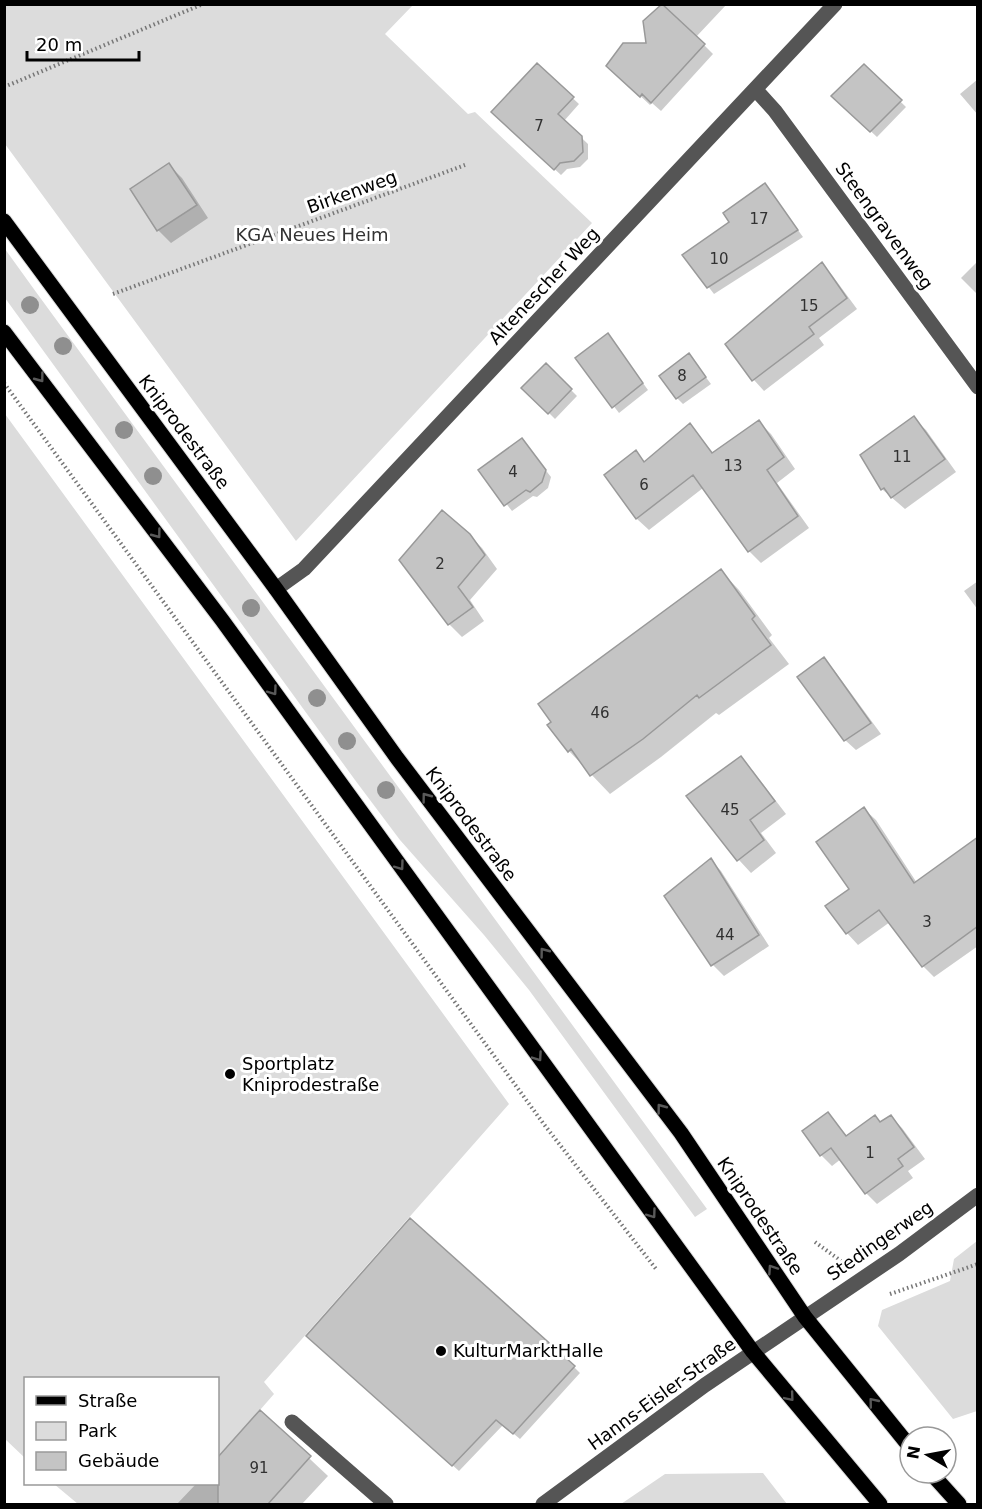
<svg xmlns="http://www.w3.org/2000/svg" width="982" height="1509" font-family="'DejaVu Sans',sans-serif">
<rect width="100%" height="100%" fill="#fff"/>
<path fill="#dcdcdc" d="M4 5H413L385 34 468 114 475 112 592 223 296 541 5 144Z
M5 249 36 292 707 1209 695 1217 529 990 484 935 400 840 355 780 5 298Z
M5 414 509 1104 264 1382 274 1394 260 1410 311 1456 268 1504H78L54 1484H218V1378H26L25 1458 5 1439Z
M977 1241V1411L953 1419 878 1326 882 1310 950 1281 954 1259Z
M763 1473 787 1504H621L665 1474Z"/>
<path fill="#0003" d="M664 4H727L696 37 713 54 661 111 652 103 650 105 618 75 648 44 657 12Z
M537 65 579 104 564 121 588 144V159L580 167 567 169 561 175 493 112Z
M864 66 906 107 877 137 833 96Z
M978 79V115L960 94Z
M169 165 182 178 208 218 171 243 158 230Z
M765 185 803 237 714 294 684 255 731 222Z
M978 261V295L961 278Z
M822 265 832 275 857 309 819 338 824 345 764 391 754 380 727 344Z
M608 335 648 390 619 413 577 358Z
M689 355 711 384 683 404 677 398Z
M546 365 577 396 555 419 524 388Z
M913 418 926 430 956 472 905 509 883 490 862 455Z
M759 422 771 434 795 469 777 483 809 528 761 563 749 551 703 488 649 530 637 519 606 475 636 452 646 463 690 425 714 454Z
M522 440 551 477 548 488 537 497 533 496 512 511 480 470Z
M469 535 482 548 497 569 470 600 484 621 462 637 449 624Z
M721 571 739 590 772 635 769 638 789 664 719 715 716 713 661 757 610 794 569 751 549 726Z
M978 581V610L964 591Z
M823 659 834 670 881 734 856 750 845 740Z
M741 758 753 771 786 814 761 833 776 853 751 873 739 860 689 796Z
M864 809 876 820 917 883 955 875 978 932V946L934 977 923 966 890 922 858 945 847 933 851 889Z
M711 860 721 871 769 946 724 976 713 965 666 896Z
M828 1114 848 1137 881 1123 891 1117 902 1128 925 1159 908 1171 913 1178 877 1204 866 1193 841 1159 832 1166 821 1155Z
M314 1342 574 1367 580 1373 520 1439 503 1425 459 1471Z
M260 1412 328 1476 302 1504H177L196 1484H218V1459Z"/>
<path fill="#c4c4c4" stroke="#999" stroke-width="1.5" d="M662 4 705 44 651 103 642 94 640 97 606 66 623 43H646L643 21Z
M537 63 574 97 558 114 582 136 583 152 574 161 560 163 554 170 491 112Z
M864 64 902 100 870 132 831 96Z
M169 163 197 205 157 231 130 189Z
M765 183 798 230 707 288 682 255 729 222 723 213Z
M822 262 847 298 809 327 814 334 752 381 725 344Z
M608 333 643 383 612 408 575 358Z
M689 353 706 377 676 399 659 376Z
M546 363 572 389 548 414 521 388Z
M914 416 945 459 891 498 884 488 881 490 860 455Z
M759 420 784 457 767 470 798 516 748 552 693 475 636 519 604 475 636 450 644 462 690 423 712 453Z
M522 438 546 470 542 482 530 492 526 490 504 506 478 470Z
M442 510 470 534 485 555 458 587 473 607 448 625 399 560Z
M721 569 755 616 752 619 771 645 699 698 697 695 643 739 590 776 571 749 568 752 547 725 551 722 538 704Z
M824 657 871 723 844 741 797 677Z
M741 756 775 801 750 820 764 840 737 861 686 796Z
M864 807 914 883 978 837V926L922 967 879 910 846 934 825 906 849 889 816 842Z
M711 858 759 935 711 966 664 896Z
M828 1112 846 1136 875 1115 880 1122 891 1115 914 1147 898 1159 903 1166 865 1194 831 1148 820 1156 802 1131Z
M410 1218 575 1366 513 1434 496 1420 452 1466 306 1336Z
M260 1410 311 1456 268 1504H218V1457Z"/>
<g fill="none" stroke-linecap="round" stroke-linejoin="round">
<g stroke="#dbdbdb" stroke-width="17">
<path id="major" d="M4 221 276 589 397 758 681 1133 805 1317 910 1447
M4 332 222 620 753 1352 880 1504
M931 1473 959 1504"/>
</g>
<path stroke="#777" stroke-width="4" stroke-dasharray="1.5 3" stroke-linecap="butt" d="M4 87 203 4
M113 294 465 165
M4 383 543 1123 656 1269
M815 1242 841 1261
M890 1294 978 1264"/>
<path stroke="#555" stroke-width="15" d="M756 90 775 111 978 387
M276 589 304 569 835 4
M292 1422 386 1504
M543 1504 705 1385 899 1254 978 1195"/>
<use href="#major" stroke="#000" stroke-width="15"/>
</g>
<g fill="#8f8f8f">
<circle cx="30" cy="305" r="9"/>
<circle cx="63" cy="346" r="9"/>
<circle cx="124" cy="430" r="9"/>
<circle cx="153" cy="476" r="9"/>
<circle cx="251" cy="608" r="9"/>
<circle cx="317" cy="698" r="9"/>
<circle cx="347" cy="741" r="9"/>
<circle cx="386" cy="790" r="9"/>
</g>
<defs><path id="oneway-chevron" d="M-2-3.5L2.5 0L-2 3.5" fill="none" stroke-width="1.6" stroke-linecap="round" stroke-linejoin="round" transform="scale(1.5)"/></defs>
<g stroke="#595959">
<use href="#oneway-chevron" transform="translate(40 378) rotate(53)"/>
<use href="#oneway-chevron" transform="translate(157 534) rotate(53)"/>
<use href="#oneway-chevron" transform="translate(273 691) rotate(54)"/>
<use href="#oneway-chevron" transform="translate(426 797) rotate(-127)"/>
<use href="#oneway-chevron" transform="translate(400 866) rotate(54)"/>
<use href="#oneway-chevron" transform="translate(544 952) rotate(-127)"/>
<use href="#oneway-chevron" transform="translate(538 1057) rotate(55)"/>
<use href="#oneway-chevron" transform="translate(661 1108) rotate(-127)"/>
<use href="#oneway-chevron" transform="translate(652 1214) rotate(54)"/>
<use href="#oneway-chevron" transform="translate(772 1269) rotate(-124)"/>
<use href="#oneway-chevron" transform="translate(790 1397) rotate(50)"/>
<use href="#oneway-chevron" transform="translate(873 1402) rotate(-129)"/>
</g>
<g fill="#000" stroke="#fff" stroke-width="2">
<circle cx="230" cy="1074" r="6"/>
<circle cx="441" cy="1351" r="6"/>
</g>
<g text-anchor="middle" stroke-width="6" stroke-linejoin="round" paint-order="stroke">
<g font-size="15" fill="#313131">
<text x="539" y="131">7</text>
<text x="759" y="224">17</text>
<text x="719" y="264">10</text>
<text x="809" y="311">15</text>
<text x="682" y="381">8</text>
<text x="902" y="462">11</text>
<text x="733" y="471">13</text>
<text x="513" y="477">4</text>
<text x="644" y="490">6</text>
<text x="440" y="569">2</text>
<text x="600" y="718">46</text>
<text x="730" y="815">45</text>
<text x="927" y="927">3</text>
<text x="725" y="940">44</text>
<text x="870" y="1158">1</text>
<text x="259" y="1473">91</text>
</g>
<g font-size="18" fill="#000" stroke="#fff">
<text transform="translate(352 192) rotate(-20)" y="6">Birkenweg</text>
<text transform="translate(884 226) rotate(54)" y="6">Steengravenweg</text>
<text transform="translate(544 286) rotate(-47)" y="6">Altenescher Weg</text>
<text transform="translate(184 432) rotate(53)" y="6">Kniprodestraße</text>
<text transform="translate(471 824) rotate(53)" y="6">Kniprodestraße</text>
<text transform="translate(760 1216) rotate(56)" y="6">Kniprodestraße</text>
<text transform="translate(880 1241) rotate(-35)" y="6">Stedingerweg</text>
<text transform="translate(662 1394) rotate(-36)" y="6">Hanns-Eisler-Straße</text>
</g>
<g font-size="18" fill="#333" stroke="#fff">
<text x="312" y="241">KGA Neues Heim</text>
</g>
<g font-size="18" fill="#000" stroke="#fff" text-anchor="start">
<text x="242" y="1070">Sportplatz<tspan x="242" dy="21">Kniprodestraße</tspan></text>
<text x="453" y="1357">KulturMarktHalle</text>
</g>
</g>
<rect width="982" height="1509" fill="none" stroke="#000000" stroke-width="12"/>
<rect x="24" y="1377" width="195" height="108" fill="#ffffff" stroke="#999999" stroke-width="1.5"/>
<rect x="36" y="1396" width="30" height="9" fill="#000000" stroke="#999999" stroke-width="1.5"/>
<text x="78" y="1407" font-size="18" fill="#000000">Straße</text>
<rect x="36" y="1422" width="30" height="18" fill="#dcdcdc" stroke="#999999" stroke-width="1.5"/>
<text x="78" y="1437" font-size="18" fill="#000000">Park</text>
<rect x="36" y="1452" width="30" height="18" fill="#c4c4c4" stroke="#999999" stroke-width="1.5"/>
<text x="78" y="1467" font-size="18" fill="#000000">Gebäude</text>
<g transform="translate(928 1455) rotate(280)"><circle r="28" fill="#ffffff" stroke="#999999" stroke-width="1.5"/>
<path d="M0-4.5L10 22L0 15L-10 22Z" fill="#000000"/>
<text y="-9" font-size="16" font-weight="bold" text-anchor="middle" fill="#000000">N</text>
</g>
<path d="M27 51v9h112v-9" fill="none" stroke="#000000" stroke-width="3"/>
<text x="36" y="51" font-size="18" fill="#000000" stroke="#ffffff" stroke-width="4.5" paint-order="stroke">20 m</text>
</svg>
